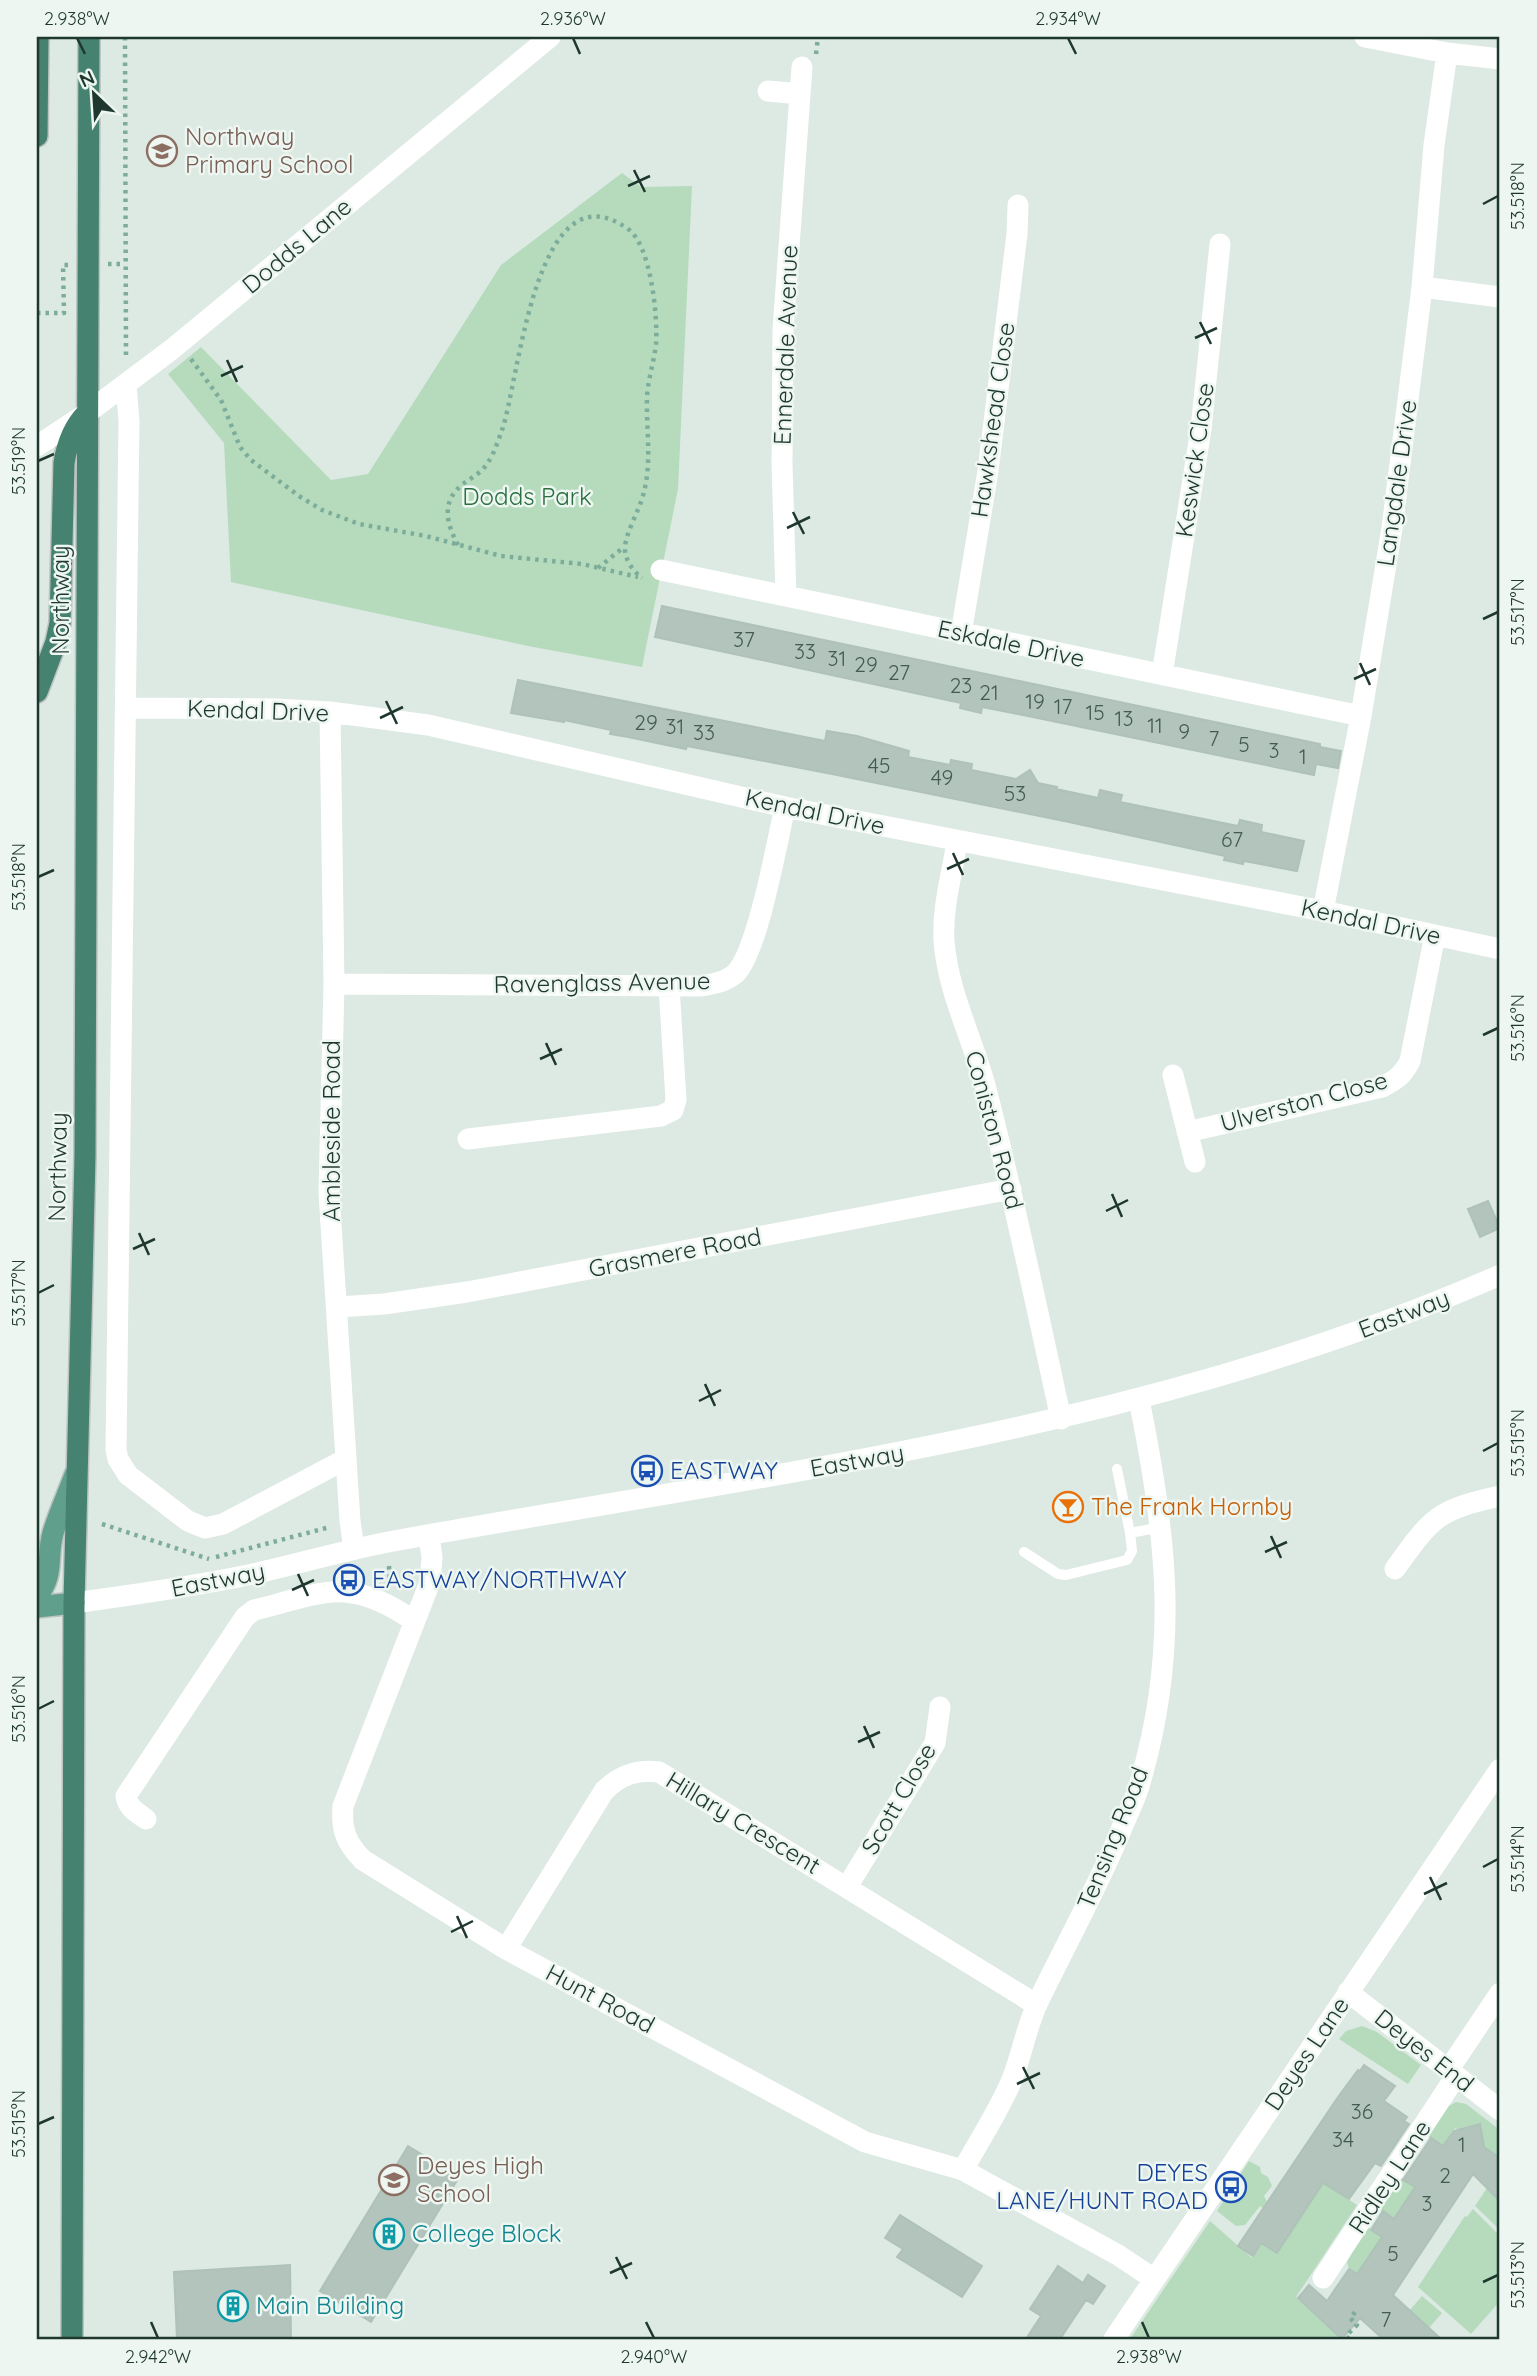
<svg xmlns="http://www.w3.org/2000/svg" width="1537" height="2376" font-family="Quicksand,sans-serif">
<rect width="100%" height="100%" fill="#dde9e3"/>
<path fill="#b5dbbc" d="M622 173 641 187 692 186 678 489 642 667 528 646 231 582 224 443 168 374 201 347 331 480 368 474 501 265Z
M1362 2026 1377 2032 1421 2065 1408 2084 1339 2039 1346 2031Z
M1456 2102 1466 2104 1500 2130V2156L1494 2165 1476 2142 1481 2128 1476 2125 1470 2127 1465 2134 1455 2128 1443 2147 1427 2136 1447 2107Z
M1249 2161 1260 2167 1261 2173 1268 2177 1272 2186 1264 2196 1267 2202 1263 2208 1260 2206 1245 2225 1236 2226 1217 2211Z
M1304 2170 1357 2205 1296 2297 1342 2339H1130L1210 2221 1252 2258 1261 2243 1277 2253 1310 2202Z
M1399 2177 1415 2188 1394 2219 1378 2208Z
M1489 2185 1500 2201V2230L1475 2206Z
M1473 2209 1500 2236V2301L1471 2334 1418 2287 1465 2216 1467 2217Z
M1366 2226 1382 2237 1359 2271 1363 2278 1349 2269 1347 2262Z
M1422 2296 1442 2313 1429 2328 1409 2311Z"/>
<path fill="#b2c4bb" stroke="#afc2b9" stroke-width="2" d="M662 606 1320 744V747L1341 751 1338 768 1316 764 1314 775 1018 714 982 707 981 713 960 708 961 703 655 637Z
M518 680 825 741 827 731 857 736 909 751 908 757 950 765 951 760 972 764 971 770 1016 779 1030 770 1038 783 1057 787 1056 789 1098 798 1100 790 1122 795 1120 802 1238 826 1240 820 1262 825 1261 832 1304 841 1297 871 1244 861 1243 864 1224 860 1225 856 1069 822 832 774 687 746 686 749 628 737 610 734 611 730 564 720V722L511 713Z
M1488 1201 1500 1228 1480 1237 1468 1209Z
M1364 2065 1395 2086 1384 2101 1407 2117 1404 2121 1409 2124 1381 2166 1375 2163 1349 2199 1323 2183 1277 2253 1261 2243 1253 2256 1238 2246 1338 2097 1358 2070 1360 2071Z
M1480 2124 1484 2147 1500 2158V2201L1473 2174 1393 2295 1441 2339H1383L1360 2318 1342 2339 1298 2298 1309 2285 1327 2301 1349 2269 1357 2274 1382 2237 1371 2230 1383 2211 1394 2219 1415 2187 1403 2180 1431 2138 1443 2146 1454 2131Z
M408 2146 459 2177 371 2322 320 2291Z
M900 2215 982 2266 962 2297 897 2257 903 2249 885 2238Z
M290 2265 291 2339H177L174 2272Z
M1058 2266 1083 2283 1088 2275 1105 2286 1093 2304 1086 2300 1060 2339H1026L1041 2316 1030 2309Z"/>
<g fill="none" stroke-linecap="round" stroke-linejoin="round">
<g stroke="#bcc3c1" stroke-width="24">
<path id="primary" d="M37 1596C55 1574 46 1557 53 1533 59 1513 68 1494 75 1475
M37 1607 74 1603"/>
</g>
<g stroke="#bcc3c1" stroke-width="24">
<path id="trunk" d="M37 136 38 37
M37 692 56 642 60 623 64 463C67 444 73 427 87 413
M72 2339 74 1603 85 1156 89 37"/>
</g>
<path stroke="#7dad9a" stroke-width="4.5" stroke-dasharray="3.5 5" stroke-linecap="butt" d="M125 37 126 358
M816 54 818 37
M108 264H125
M37 313H64L63 265H68
M191 359 221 400 240 447 251 460 299 496 322 510 359 524 426 536 501 556 582 564 638 577
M458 545C446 523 441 501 463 484 471 478 481 473 487 464 494 454 498 441 502 430 519 383 535 162 628 229 651 245 658 317 656 344 654 362 648 379 647 397 646 429 652 459 644 492 640 509 626 532 625 547 624 559 633 571 642 578
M598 568 624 547
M102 1524 209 1559
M216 1557 330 1527
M389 1566 390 1583
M1349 2339 1346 2336 1357 2325 1350 2318 1357 2310"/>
<path stroke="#fff" stroke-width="10" d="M1117 1469 1130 1533 1161 1527
M1024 1552 1058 1574 1066 1575 1127 1560 1132 1551 1130 1533"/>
<path stroke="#fff" stroke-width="21" d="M1365 37 1447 53 1500 59
M768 91 800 94
M1422 287 1500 297
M126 385 129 421 116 1450 118 1459 128 1475 188 1521 205 1528 223 1524 346 1459
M37 446 87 413 171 350 550 37
M661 570 1361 716
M786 596 782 464 783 330 802 67
M961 634 988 471 1017 234 1018 205
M1162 675 1201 429 1220 244
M126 708 275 709 330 712 428 725 785 807 1323 911 1500 949
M330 712 334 984 329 1193 350 1521 354 1549
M957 842C952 874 942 908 944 941 948 993 973 1039 986 1089 1014 1198 1037 1309 1061 1419
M1323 911 1361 716 1392 528 1422 287 1434 145 1447 53
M334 984 701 986C713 984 726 982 736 973 758 950 777 842 785 807
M1173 1075 1195 1162
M1187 1132 1382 1087C1396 1080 1403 1075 1410 1061L1435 935
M468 1139 661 1116 673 1110 676 1100 669 986
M338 1307 384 1304 467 1292 1011 1189
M429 1536 432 1557 430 1582 343 1806C341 1830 346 1843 363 1860L506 1949 865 2142 963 2170 1118 2255 1154 2279
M1395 1569C1432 1517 1437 1510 1500 1496
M146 1819C136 1812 128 1808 126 1796L245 1617 254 1610C281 1604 318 1590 345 1592 370 1594 394 1607 414 1621
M847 1887 935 1743 940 1707
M506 1949 604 1791C620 1775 637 1769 659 1772L1037 2005
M1348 1992 1500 2110
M1449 2069 1500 1993
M963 2170C979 2141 998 2112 1011 2082 1022 2056 1026 2027 1038 2002 1065 1946 1095 1892 1119 1835 1125 1819 1134 1803 1139 1786 1180 1650 1167 1536 1139 1400
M1323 2278 1456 2076
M1114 2339 1500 1769"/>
<path stroke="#fff" stroke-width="21" d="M74 1603C132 1595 191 1587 248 1575 299 1564 348 1549 399 1540 771 1473 1151 1429 1500 1275"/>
<use href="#primary" stroke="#609f8b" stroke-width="21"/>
<use href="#trunk" stroke="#458270" stroke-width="21"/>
</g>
<path fill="none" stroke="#1f382f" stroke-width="2.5" d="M77 38 85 54M573 38 580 54M1068 38 1076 54M634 170 645 192M628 186 650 176M1483 204 1498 196M1200 322 1211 344M1195 338 1217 328M227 360 237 382M221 376 243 366M38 461 54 454M793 512 804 534M787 528 810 517M1483 619 1498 612M1360 663 1370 685M1354 679 1376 669M386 701 397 724M380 718 403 707M953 853 963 875M947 869 969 859M38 877 54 870M1483 1035 1498 1028M546 1043 556 1065M540 1059 562 1049M1112 1194 1122 1217M1106 1211 1128 1200M139 1233 149 1255M133 1249 155 1239M38 1293 54 1285M705 1384 715 1406M699 1401 721 1390M1483 1451 1498 1443M1271 1536 1281 1558M1265 1552 1287 1542M298 1574 308 1596M292 1590 314 1580M38 1709 54 1701M864 1726 874 1748M858 1742 880 1732M1483 1867 1498 1859M1430 1877 1441 1900M1424 1894 1447 1883M457 1916 467 1938M451 1932 473 1921M1023 2067 1034 2089M1017 2084 1040 2073M38 2124 54 2117M616 2257 627 2279M610 2273 632 2263M1483 2282 1498 2275M151 2322 158 2338M646 2322 654 2338M1142 2322 1149 2338"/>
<defs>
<g id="school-ring" transform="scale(1.575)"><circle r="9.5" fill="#edf6f1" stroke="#8d6e63" stroke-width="1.5"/><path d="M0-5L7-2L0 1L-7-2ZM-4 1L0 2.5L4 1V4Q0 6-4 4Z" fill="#8d6e63"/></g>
<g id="bus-ring" transform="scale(1.575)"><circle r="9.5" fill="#edf6f1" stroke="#1a4fb4" stroke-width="1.5"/><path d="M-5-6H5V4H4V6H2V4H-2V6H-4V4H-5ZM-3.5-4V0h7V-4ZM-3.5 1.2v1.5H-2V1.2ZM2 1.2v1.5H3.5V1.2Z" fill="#1a4fb4"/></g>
<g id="bar-ring" transform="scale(1.575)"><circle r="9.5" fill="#edf6f1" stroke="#e8710a" stroke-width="1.5"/><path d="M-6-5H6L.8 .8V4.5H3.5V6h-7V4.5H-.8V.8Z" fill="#e8710a"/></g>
<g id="building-ring" transform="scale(1.575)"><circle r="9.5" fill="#edf6f1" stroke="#0f9aa8" stroke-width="1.5"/><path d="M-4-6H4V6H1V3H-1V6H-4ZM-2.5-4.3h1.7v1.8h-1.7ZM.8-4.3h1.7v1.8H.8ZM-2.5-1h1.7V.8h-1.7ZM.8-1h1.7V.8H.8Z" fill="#0f9aa8"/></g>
</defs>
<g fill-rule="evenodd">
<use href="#school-ring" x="162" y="151"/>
<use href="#bus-ring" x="647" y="1471"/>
<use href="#bar-ring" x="1068" y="1507"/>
<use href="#bus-ring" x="349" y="1580"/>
<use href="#school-ring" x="394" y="2180"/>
<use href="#bus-ring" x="1231" y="2187"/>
<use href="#building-ring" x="389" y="2234"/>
<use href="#building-ring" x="233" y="2306"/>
</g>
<g text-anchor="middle" stroke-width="5" stroke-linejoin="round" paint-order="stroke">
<g font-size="21" fill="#445b52">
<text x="744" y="647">37</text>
<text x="805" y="659">33</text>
<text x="837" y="666">31</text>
<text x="866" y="672">29</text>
<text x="899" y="680">27</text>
<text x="961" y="693">23</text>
<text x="989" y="700">21</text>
<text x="1035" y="709">19</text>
<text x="1063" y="714">17</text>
<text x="1095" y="720">15</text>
<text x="1124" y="726">13</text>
<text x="646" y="730">29</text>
<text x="1155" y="733">11</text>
<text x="675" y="734">31</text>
<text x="1184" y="739">9</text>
<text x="704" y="740">33</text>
<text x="1214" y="746">7</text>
<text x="1244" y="752">5</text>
<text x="1274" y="758">3</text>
<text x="1303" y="764">1</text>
<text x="879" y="773">45</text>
<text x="942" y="785">49</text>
<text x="1015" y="801">53</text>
<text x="1232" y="847">67</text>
<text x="1362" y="2119">36</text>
<text x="1343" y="2147">34</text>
<text x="1462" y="2152">1</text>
<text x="1445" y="2183">2</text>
<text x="1427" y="2211">3</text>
<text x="1393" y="2261">5</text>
<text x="1386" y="2327">7</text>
</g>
<g font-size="24" fill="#785e54" stroke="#edf6f1" text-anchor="start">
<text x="185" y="145">Northway<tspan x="185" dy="28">Primary School</tspan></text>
<text x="417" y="2174">Deyes High<tspan x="417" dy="28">School</tspan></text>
</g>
<g font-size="24" fill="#1f382f" stroke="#edf6f1">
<text transform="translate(297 246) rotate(-40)" y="8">Dodds Lane</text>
<text transform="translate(786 345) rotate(-88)" y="8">Ennerdale Avenue</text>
<text transform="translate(993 420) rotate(-82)" y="8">Hawkshead Close</text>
<text transform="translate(1195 460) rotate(-82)" y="8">Keswick Close</text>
<text transform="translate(1397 483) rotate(-82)" y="8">Langdale Drive</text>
<text transform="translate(61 600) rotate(-90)" y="8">Northway</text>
<text transform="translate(1011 644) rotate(12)" y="8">Eskdale Drive</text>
<text transform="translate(258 711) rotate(2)" y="8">Kendal Drive</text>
<text transform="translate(815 812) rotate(12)" y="8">Kendal Drive</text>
<text transform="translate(1371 922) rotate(12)" y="8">Kendal Drive</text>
<text transform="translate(602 983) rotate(-1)" y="8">Ravenglass Avenue</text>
<text transform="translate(1304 1102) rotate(-15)" y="8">Ulverston Close</text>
<text transform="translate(994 1130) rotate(75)" y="8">Coniston Road</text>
<text transform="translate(332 1131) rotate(-90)" y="8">Ambleside Road</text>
<text transform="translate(58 1167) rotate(-89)" y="8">Northway</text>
<text transform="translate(675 1253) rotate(-11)" y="8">Grasmere Road</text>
<text transform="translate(1404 1314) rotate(-21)" y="8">Eastway</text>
<text transform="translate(857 1461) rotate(-10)" y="8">Eastway</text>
<text transform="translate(218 1580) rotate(-11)" y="8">Eastway</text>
<text transform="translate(899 1799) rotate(-60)" y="8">Scott Close</text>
<text transform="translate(743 1823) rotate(31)" y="8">Hillary Crescent</text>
<text transform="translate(1113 1838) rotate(-68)" y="8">Tensing Road</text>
<text transform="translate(600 1999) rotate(28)" y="8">Hunt Road</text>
<text transform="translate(1424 2051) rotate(38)" y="8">Deyes End</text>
<text transform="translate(1307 2054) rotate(-56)" y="8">Deyes Lane</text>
<text transform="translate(1390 2177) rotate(-57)" y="8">Ridley Lane</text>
</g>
<g font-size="24" fill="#296f3f" stroke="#edf6f1">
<text x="527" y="505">Dodds Park</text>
</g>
<g font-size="24" fill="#164399" stroke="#edf6f1" text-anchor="start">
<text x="670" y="1479">EASTWAY</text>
<text x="372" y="1588">EASTWAY/NORTHWAY</text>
<text x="1208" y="2181" text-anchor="end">DEYES<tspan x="1208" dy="28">LANE/HUNT ROAD</tspan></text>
</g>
<g font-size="24" fill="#c56008" stroke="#edf6f1" text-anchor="start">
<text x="1091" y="1515">The Frank Hornby</text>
</g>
<g font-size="24" fill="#0d838f" stroke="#edf6f1" text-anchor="start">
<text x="412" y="2242">College Block</text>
<text x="256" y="2314">Main Building</text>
</g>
</g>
<rect width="1537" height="2376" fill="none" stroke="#edf6f1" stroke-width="77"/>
<g transform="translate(94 94) rotate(335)" stroke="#edf6f1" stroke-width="5" paint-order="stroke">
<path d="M0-5L12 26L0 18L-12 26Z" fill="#1f382f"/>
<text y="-10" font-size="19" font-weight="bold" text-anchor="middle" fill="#1f382f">N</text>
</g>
<rect x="38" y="38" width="1460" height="2300" fill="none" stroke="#1f382f" stroke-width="2.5"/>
<g font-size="18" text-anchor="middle" fill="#1f382f">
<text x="77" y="25">2.938°W</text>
<text x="573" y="25">2.936°W</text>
<text x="1068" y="25">2.934°W</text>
<text transform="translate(1518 196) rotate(-90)" y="6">53.518°N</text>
<text transform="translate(19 461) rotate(-90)" y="6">53.519°N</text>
<text transform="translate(1518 612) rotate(-90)" y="6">53.517°N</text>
<text transform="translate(19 877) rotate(-90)" y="6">53.518°N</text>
<text transform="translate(1518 1028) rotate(-90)" y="6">53.516°N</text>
<text transform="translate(19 1293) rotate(-90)" y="6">53.517°N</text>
<text transform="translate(1518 1443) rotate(-90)" y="6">53.515°N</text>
<text transform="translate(19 1709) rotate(-90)" y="6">53.516°N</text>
<text transform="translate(1518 1859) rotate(-90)" y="6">53.514°N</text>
<text transform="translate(19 2124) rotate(-90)" y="6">53.515°N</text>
<text transform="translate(1518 2275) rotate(-90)" y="6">53.513°N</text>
<text x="158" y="2363">2.942°W</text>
<text x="654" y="2363">2.940°W</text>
<text x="1149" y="2363">2.938°W</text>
</g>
</svg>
